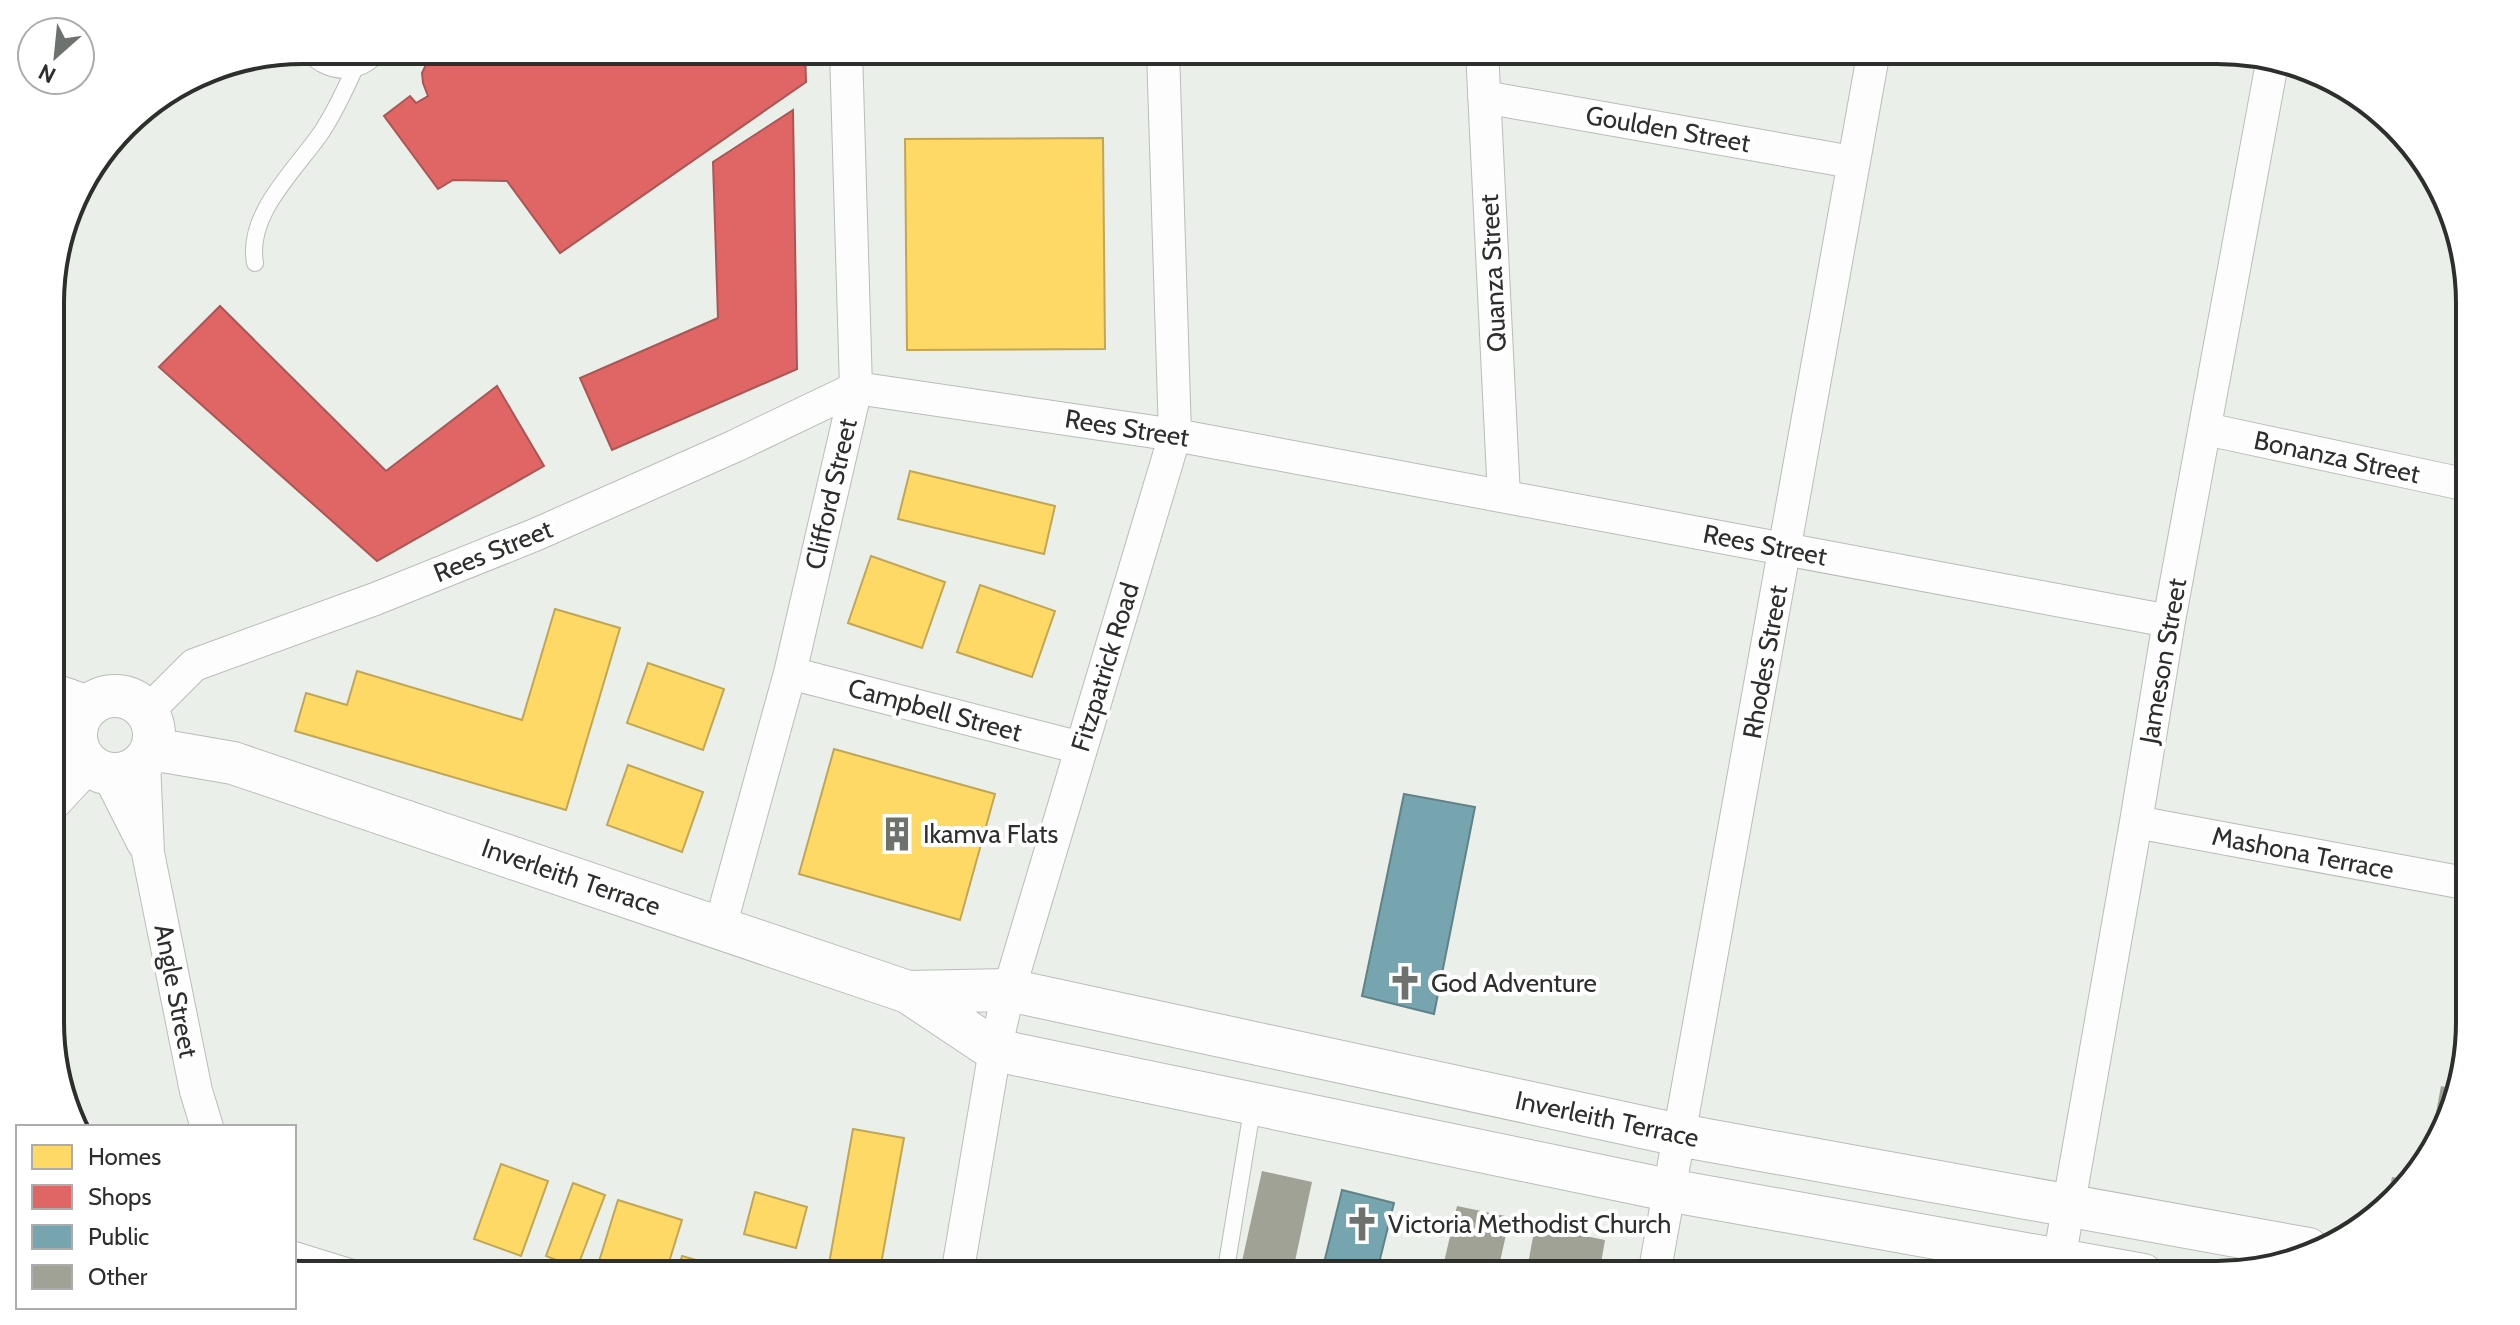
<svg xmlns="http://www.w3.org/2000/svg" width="2520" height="1325" font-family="Cabin,sans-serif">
<rect width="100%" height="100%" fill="#eaefe9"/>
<path fill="#ffd966" stroke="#c0a655" stroke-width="2" d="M1103 138 1105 349 907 350 905 139Z
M910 471 1055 506 1044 554 898 519Z
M871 556 945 582 922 648 848 623Z
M980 585 1055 611 1032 677 957 652Z
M555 609 620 628 566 810 295 731 306 693 347 705 357 671 522 720Z
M648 663 724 689 703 750 627 723Z
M834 749 995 794 960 920 799 874Z
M628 765 703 792 682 852 607 825Z
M853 1129 904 1138 879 1275H827Z
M501 1164 548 1181 521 1256 474 1239Z
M573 1183 605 1195 577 1268 546 1256Z
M755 1192 807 1207 796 1248 744 1234Z
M618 1200 682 1220 665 1275H608L596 1271Z
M682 1256 748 1275H677Z"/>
<path fill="#e06666" stroke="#aa5655" stroke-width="2" d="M433 50H805L806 82 560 253 507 181 453 180 438 189 384 116 410 96 416 103 428 96 423 83 422 73Z
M793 110 797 369 612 450 580 378 718 318 713 162Z
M220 306 386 471 497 386 544 466 377 561 159 367Z"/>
<path fill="#76a5af" stroke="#608288" stroke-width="2" d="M1404 794 1475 807 1434 1014 1362 996Z
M1342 1190 1394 1203 1376 1275H1321Z"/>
<path fill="#9fa295" d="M2441 1086 2454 1089 2444 1134 2429 1151Z
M1262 1171 1312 1182 1292 1275H1239Z
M2392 1177 2404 1179 2388 1197Z
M1457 1206 1510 1217 1497 1275H1459L1442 1271Z
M1535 1226 1605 1240 1599 1275H1526Z
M1705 1260 1770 1273 1769 1275H1702Z"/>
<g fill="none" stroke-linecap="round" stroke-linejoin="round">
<g stroke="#b9bdb9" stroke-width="18">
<path id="service" d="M306 50C326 76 361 77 381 50
M255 263C246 213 297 169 323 130 335 111 345 90 354 70
M1225 1275 1253 1104"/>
</g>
<g stroke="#b9bdb9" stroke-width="34">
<path id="minor" d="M1482 50 1504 496
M1484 97 1852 162
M2206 429 2468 485
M790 673 1081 748
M147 712 194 665 375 599 537 534 735 446 856 388 1175 435 2169 621
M52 743 76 737
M144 762 148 853 196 1091 207 1127
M108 774 143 843
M52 806 90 765
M2136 822 2470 884
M720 927 790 673 856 388 846 50
M294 1258 349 1275
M2059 1260 2136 822 2169 621 2272 63
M957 1275 995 1050 1009 990 1175 435 1163 50
M1654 1275 1874 50"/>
</g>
<g stroke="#b9bdb9" stroke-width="44">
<path id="tertiary" d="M51 694 88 707
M76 735a39 39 0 1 1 78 0a39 39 0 1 1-78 0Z
M152 749 233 763 908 992 995 1050 1668 1190 2143 1275
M908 992 1009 990 1679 1135 2308 1249"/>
</g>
<use href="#service" stroke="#fcfdfc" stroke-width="16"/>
<use href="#minor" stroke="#fcfdfc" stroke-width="32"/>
<use href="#tertiary" stroke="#fcfdfc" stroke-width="42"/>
</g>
<defs>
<g id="building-bare" transform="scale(2.76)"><path d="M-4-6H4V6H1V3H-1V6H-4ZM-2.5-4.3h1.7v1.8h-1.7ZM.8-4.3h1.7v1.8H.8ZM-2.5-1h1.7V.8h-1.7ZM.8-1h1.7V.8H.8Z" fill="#6e726e" stroke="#fff" stroke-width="2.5" paint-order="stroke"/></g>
<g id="church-bare" transform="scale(2.76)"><path d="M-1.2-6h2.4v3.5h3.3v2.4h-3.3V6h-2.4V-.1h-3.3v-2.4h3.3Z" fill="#6e726e" stroke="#fff" stroke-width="2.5" paint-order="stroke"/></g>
</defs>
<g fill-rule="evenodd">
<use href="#building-bare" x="897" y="834"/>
<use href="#church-bare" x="1405" y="983"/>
<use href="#church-bare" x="1362" y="1224"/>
</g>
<g text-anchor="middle" stroke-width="8" stroke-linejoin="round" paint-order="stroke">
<g font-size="26" fill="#2c2f2c" stroke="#fff">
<text transform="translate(1668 129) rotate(10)" y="9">Goulden Street</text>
<text transform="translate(1493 273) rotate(-93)" y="9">Quanza Street</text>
<text transform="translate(1127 428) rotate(9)" y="9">Rees Street</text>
<text transform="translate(2337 457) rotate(12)" y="9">Bonanza Street</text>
<text transform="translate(831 494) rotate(-77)" y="9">Clifford Street</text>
<text transform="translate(1765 545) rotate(11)" y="9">Rees Street</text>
<text transform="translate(493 551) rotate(-22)" y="9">Rees Street</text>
<text transform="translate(2163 661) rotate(-80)" y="9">Jameson Street</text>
<text transform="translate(1765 662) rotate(-80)" y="9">Rhodes Street</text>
<text transform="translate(1105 667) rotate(-73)" y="9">Fitzpatrick Road</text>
<text transform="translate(935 710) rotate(15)" y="9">Campbell Street</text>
<text transform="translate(2303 853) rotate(11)" y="9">Mashona Terrace</text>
<text transform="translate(571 877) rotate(19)" y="9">Inverleith Terrace</text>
<text transform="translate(176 991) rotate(79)" y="9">Angle Street</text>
<text transform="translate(1607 1119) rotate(12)" y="9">Inverleith Terrace</text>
</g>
<g font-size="26" fill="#2c2f2c" stroke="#fff" text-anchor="start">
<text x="923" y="843">Ikamva Flats</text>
<text x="1431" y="992">God Adventure</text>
<text x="1388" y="1233">Victoria Methodist Church</text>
</g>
</g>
<path d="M0 0H2520V1325H0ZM303 64H2217A239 239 0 0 1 2456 303V1022A239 239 0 0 1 2217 1261H303A239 239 0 0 1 64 1022V303A239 239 0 0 1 303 64Z" fill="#fff" fill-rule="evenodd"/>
<path fill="none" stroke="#2c2f2c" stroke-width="4" d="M303 64H2217A239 239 0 0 1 2456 303V1022A239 239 0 0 1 2217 1261H303A239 239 0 0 1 64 1022V303A239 239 0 0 1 303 64Z"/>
<rect x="16" y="1125" width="280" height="184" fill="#ffffff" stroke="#abacab" stroke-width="2"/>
<rect x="32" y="1145" width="40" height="24" fill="#ffd966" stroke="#abacab" stroke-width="2"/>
<text x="88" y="1165" font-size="24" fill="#2c2f2c">Homes</text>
<rect x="32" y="1185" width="40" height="24" fill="#e06666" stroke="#abacab" stroke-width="2"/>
<text x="88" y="1205" font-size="24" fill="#2c2f2c">Shops</text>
<rect x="32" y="1225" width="40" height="24" fill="#76a5af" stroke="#abacab" stroke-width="2"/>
<text x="88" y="1245" font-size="24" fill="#2c2f2c">Public</text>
<rect x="32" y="1265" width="40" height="24" fill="#9fa295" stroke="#abacab" stroke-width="2"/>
<text x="88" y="1285" font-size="24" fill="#2c2f2c">Other</text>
<g transform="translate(56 56) rotate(207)"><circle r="38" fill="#ffffff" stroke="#abacab" stroke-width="2"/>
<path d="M0-6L14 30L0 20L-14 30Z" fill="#6e726e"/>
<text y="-12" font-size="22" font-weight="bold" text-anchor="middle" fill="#2c2f2c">N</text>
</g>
</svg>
